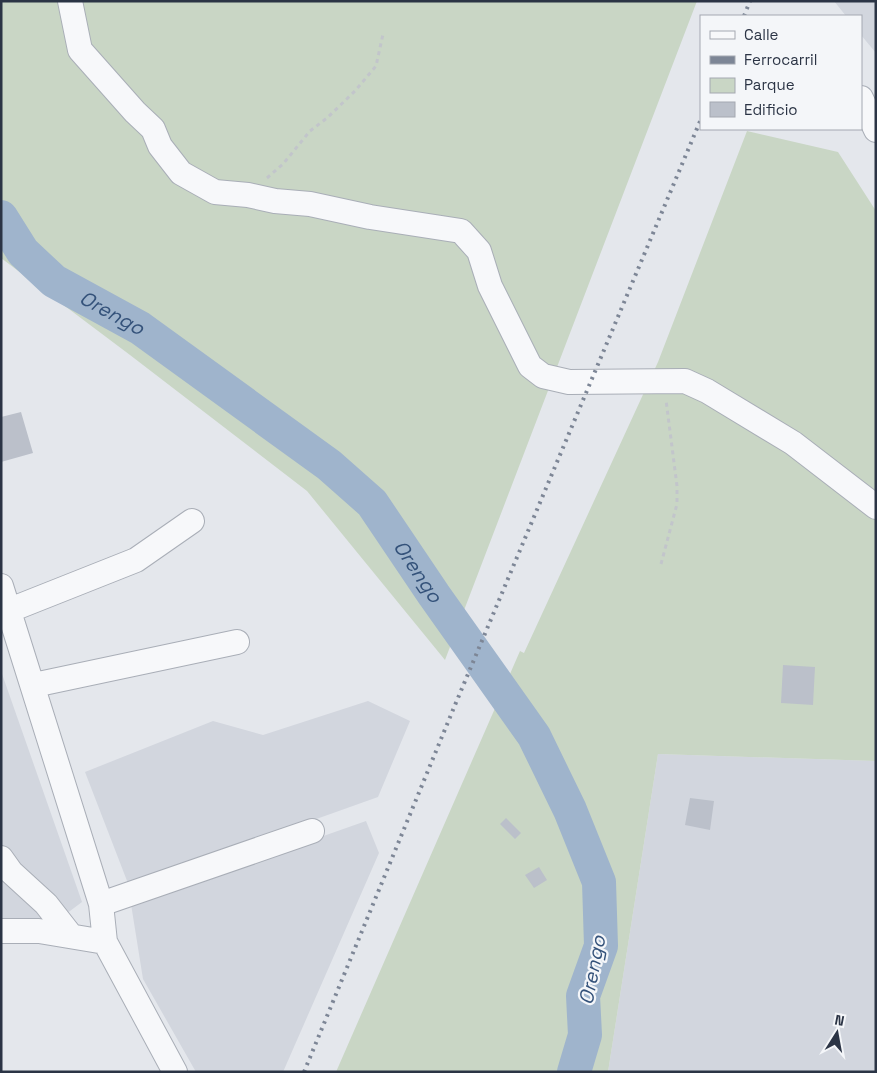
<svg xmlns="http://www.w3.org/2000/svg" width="877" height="1073" font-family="'Space Grotesk',sans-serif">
<rect width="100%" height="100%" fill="#e4e7ec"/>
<path fill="#d2d6de" d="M834 1H876V53L861 35V16H846Z
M1 671 82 902 54 923 1 922Z
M368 701 410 721 378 797 129 886 85 772 213 721 263 735Z
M658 754 876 761V1072H608Z
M366 821 379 853 283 1072H196L143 979 131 904Z"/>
<path fill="#c9d6c5" d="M1 1H697L445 660 307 491 130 355 1 258Z
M747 131 838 152 876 211V761L658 754 608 1072H336L520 651 524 653 658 362Z"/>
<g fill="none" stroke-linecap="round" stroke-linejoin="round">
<path stroke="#9fb4cc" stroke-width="34" id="s1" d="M1 217 23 252 54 281 140 328 329 465 372 503 434 595 534 736 570 810 599 882 601 946 583 996 585 1035 574 1072"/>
</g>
<path fill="#bbc0ca" d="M21 412 33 453 1 462V417Z
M783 665 815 667 813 705 781 703Z
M690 798 714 801 710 830 685 825Z
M506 818 521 833 515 839 500 824Z
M539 867 547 880 534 888 525 875Z"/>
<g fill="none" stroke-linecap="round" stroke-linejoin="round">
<g stroke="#a9aeb7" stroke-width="26">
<path id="minor" d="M70 1 80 50 135 112 153 129 160 146 181 173 215 192 248 195 275 201 310 204 370 217 461 231 479 251 490 286 530 366 543 376 569 382 685 381 707 391 793 443 876 507
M861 98 876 130
M1 586 101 904 105 942 175 1072
M10 610 136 560 192 521
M34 685 237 642
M1 858 11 872 46 904 71 936
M101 904 312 831
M1 931H39L105 942"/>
</g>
<path stroke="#c2c5cb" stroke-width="3" stroke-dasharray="4 4" stroke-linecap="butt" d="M267 178 283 164 310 131 327 118 355 91 376 66 383 34
M661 564 677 504V486L666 400"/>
<use href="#minor" stroke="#f7f8fa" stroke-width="24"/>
<path stroke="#7d8696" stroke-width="4" stroke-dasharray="2.5 5" stroke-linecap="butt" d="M744 16 750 1
M304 1072 455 705 701 119"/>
</g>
<g text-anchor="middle" stroke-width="4.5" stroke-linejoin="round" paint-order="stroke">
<g font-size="20" font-style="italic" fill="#34527a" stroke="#f4f6f9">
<text dy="7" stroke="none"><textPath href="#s1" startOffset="150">Orengo</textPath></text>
<text dy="7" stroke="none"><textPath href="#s1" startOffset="555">Orengo</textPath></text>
<text transform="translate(592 970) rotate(-79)" y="7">Orengo</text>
</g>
</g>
<rect width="877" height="1073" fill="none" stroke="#2b3445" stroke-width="5"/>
<rect x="700" y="15" width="162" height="115" fill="#f4f6f9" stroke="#a4a8b1"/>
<rect x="710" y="31" width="25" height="8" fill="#f7f8fa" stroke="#a4a8b1"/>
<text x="744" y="40" font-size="15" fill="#2b3445">Calle</text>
<rect x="710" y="56" width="25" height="8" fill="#7d8696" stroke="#a4a8b1"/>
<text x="744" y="65" font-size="15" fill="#2b3445">Ferrocarril</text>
<rect x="710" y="78" width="25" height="15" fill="#c9d6c5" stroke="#a4a8b1"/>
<text x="744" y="90" font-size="15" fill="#2b3445">Parque</text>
<rect x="710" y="102" width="25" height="15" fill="#bbc0ca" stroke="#a4a8b1"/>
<text x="744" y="115" font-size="15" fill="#2b3445">Edificio</text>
<g transform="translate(837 1033) rotate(11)" stroke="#f4f6f9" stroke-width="4" paint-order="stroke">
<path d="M0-4L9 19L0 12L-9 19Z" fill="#2b3445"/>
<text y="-8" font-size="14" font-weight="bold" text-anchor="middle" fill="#2b3445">N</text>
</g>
</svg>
